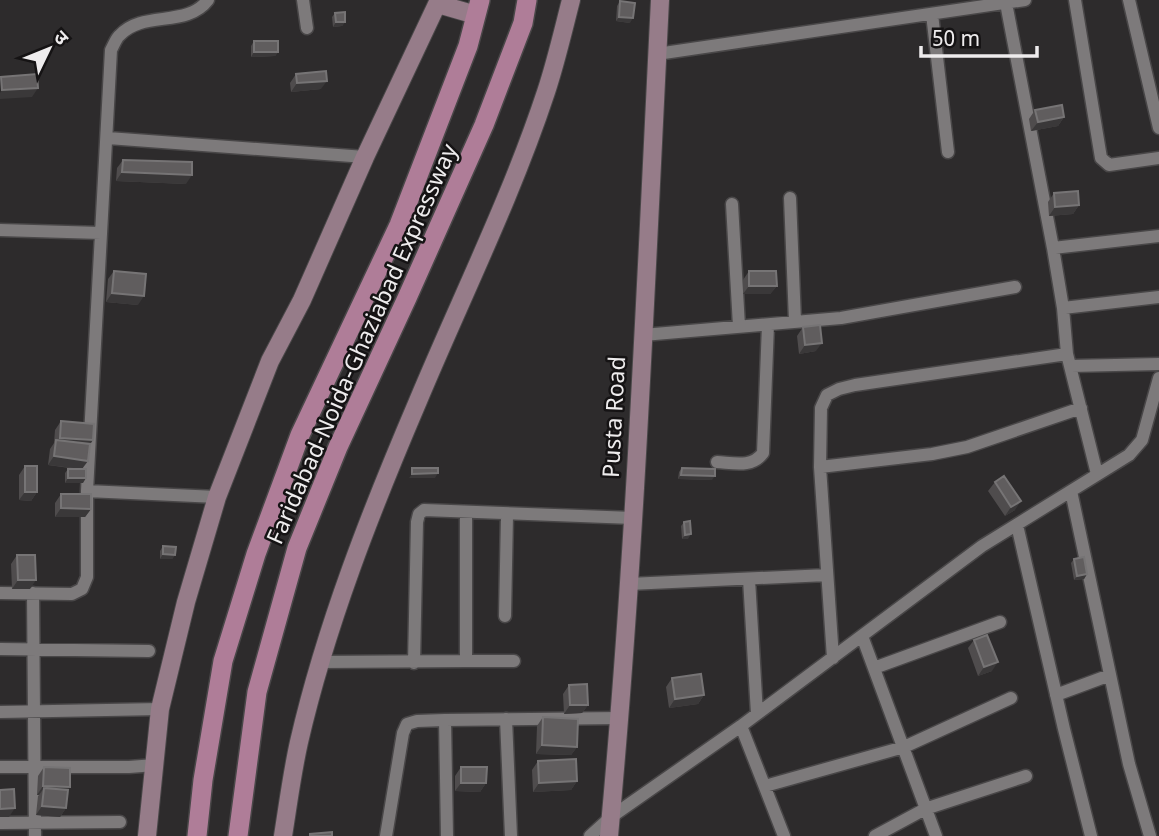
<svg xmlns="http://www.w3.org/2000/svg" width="1159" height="836" font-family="Georgia,'Noto Sans Devanagari',serif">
<rect width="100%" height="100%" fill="#2d2b2c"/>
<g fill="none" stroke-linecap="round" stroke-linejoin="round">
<g stroke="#494748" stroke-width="15">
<path id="street" d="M303 0 307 28
M1075 0 1101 158 1109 165 1159 158
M1129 0 1159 128
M1006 3 1053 248 1063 308 1067 354 1097 474
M932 14 948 152
M657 54 1025 0
M108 138 365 157
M790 198 795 321
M732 204 739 326
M0 230 101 233
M1053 248 1159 236
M1063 308 1159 297
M643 335 841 318 1015 287
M1071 366 1159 364
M717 462C734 463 752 468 763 453L768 325
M820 467 932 454 967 447 1081 408
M87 491 217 497
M1071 491 1129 764 1150 836
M466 514V661H514
M1017 525 1064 729 1091 836
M749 579 757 714
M629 584 827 575
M0 593 72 594 82 589 87 577V491L111 50C114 45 116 38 120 35 143 10 187 28 208 0
M33 593 35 836
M505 616 507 515
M862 636 936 836
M0 649 149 651
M833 658 820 467 821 408 827 395 839 389 855 385 1067 354
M321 662 466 661
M414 663 417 522 419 514 424 510 633 518
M874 668 1000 622
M1056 695 1110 675
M0 712 160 709
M506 719 511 836
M445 720 447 836
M741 726 784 836
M0 767H129L155 765
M765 786 904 747 1011 698
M0 823 120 822
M386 836 403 733 407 724 417 721 445 720 620 718
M590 836 611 817 741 726 982 546 1129 455 1142 440 1159 378
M875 836 925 809 1026 776"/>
</g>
<g stroke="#494748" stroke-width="20">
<path id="secondary" d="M438 4 476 15
M147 836 160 709 186 602 217 497 270 361 302 300 365 157 439 0
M283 836C288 805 292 773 299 742 326 625 371 511 418 401 461 298 511 198 546 92 556 62 563 31 571 0
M609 836C635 558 646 279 660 0"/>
</g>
<g stroke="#494748" stroke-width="22">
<path id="primary" d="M197 836 203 780 223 661 256 554 300 435 399 225 468 46 480 0
M238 836 257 692 297 548 338 447 407 298 484 125 523 23 527 0"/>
</g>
<use href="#street" stroke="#7d7a7b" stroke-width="12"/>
<use href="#secondary" stroke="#967c89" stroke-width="18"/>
<use href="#primary" stroke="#af7d98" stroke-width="19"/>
</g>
<path fill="#4f4c4d" d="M620 1 630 23 616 21 617 6Z
M335 13 345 22 342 26 333 27 332 17Z
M254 41 278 52 275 56 251 57V46Z
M296 74 321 89 291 92 290 83Z
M1035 110 1064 117 1058 126 1031 131 1029 119Z
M123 160 186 184 116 181 117 168Z
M1054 193 1079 205 1073 214 1049 216 1048 202Z
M114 271 138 305 106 302 108 279Z
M749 271 777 286 770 294H743V280Z
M803 327 816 351 799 354 797 336Z
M61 421 90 444 82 469 83 483H65V473L68 469H77L48 465 50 449 54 443 55 430Z
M25 466 37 492 31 501 19 500V475Z
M682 468 712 480 678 479 679 472Z
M995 482 1015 510 1005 516 988 491Z
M61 494 91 509 85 517H55V503Z
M684 522 688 539H682L681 526Z
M163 546 175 555 172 559H160V551Z
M17 555 30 589H12L11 564Z
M1074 559 1087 574 1084 579 1074 580 1071 563Z
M974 640 992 671 978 676 968 648Z
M672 678 704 695 698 704 669 708 666 687Z
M569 685 588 705 582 713 564 714 563 694Z
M543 717 577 747 571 755 536 754 537 726Z
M538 761 577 781 571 790 533 792 532 770Z
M44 767 67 790 66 808 60 817 36 815 38 796 39 795H37L38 776Z
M461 767 486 783 480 792 455 791V776Z"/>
<path fill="#3a3839" d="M619 17 633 18 630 23 616 21Z
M336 22H345L342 26 333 27Z
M254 52H278L275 56 251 57Z
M327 81 321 89 291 92 297 83Z
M38 88 32 97 0 99V93L2 90Z
M1064 117 1058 126 1031 131 1038 122Z
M122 172 192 175 186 184 116 181Z
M1079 205 1073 214 1049 216 1055 207Z
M749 286H777L770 294H743Z
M112 293 144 296 138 305 106 302Z
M822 343 816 351 799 354 805 345Z
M60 438 93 440 87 449 55 443Z
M54 456 88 461 82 469 48 465Z
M438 473 435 478H409L412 474Z
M681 475 715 476 712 480 678 479Z
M68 478H86L83 483H65Z
M25 492H37L31 501 19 500Z
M1021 501 1015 510 1005 516 1011 507Z
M61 508 91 509 85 517H55Z
M691 534 688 539H682L685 535Z
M163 554 175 555 172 559H160Z
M1087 574 1084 579 1074 580 1077 576Z
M18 580H36L30 589H12Z
M998 662 992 671 978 676 984 667Z
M704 695 698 704 669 708 675 699Z
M570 705H588L582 713 564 714Z
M542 745 577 747 571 755 536 754Z
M577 781 571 790 533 792 539 783Z
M461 783H486L480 792 455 791Z
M43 786 70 787 64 795 44 788 39 795H37Z
M42 806 66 808 60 817 36 815Z
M15 808 9 817H0V809Z"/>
<path fill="#605d5e" stroke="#767475" stroke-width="2" d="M620 1 635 3 633 18 619 17Z
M345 12V22H336L335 13Z
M254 41H278V52H254Z
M326 71 327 81 297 83 296 74Z
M37 74 38 88 2 90 1 77Z
M1062 105 1064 117 1038 122 1035 110Z
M123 160 192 162V175L122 172Z
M1078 191 1079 205 1055 207 1054 193Z
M114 271 146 274 144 296 112 293Z
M749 271H776L777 286H749Z
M820 325 822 343 805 345 803 327Z
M61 421 94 424 93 440 60 438Z
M56 440 90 444 88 461 54 456Z
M25 466H37V492H25Z
M412 468H438V473L412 474Z
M682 468 715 469V476L681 475Z
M68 469H86V478H68Z
M1004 476 1021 501 1011 507 995 482Z
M61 494H91V509L61 508Z
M690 521 691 534 685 535 684 522Z
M163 546 176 547 175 555 163 554Z
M17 555H35L36 580H18Z
M1084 557 1087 574 1077 576 1074 559Z
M987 635 998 662 984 667 974 640Z
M701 674 704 695 675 699 672 678Z
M587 684 588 705H570L569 685Z
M543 717 578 719 577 747 542 745Z
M576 759 577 781 539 783 538 761Z
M44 767 70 768V787L43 786Z
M461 767H487L486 783H461Z
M44 788 68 790 66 808 42 806Z
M14 789 15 808 0 809V790Z
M332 832V836H310V834Z"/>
<g text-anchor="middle" stroke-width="5" stroke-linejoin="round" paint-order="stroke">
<g font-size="23" fill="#eeeced" stroke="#151314">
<text transform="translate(362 344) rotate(-66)" y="8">Faridabad-Noida-Ghaziabad Expressway</text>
<text transform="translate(614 417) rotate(-87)" y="8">Pusta Road</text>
</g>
</g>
<g transform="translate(49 49) rotate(47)" stroke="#151314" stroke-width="5" paint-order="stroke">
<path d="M0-5L12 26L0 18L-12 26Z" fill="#eeeced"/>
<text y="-10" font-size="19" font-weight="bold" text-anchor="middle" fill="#eeeced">उ</text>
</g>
<path d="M921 46v10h116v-10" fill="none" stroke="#eeeced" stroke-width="3.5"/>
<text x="932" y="46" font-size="21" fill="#eeeced" stroke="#151314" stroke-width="5" paint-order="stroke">50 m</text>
</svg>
